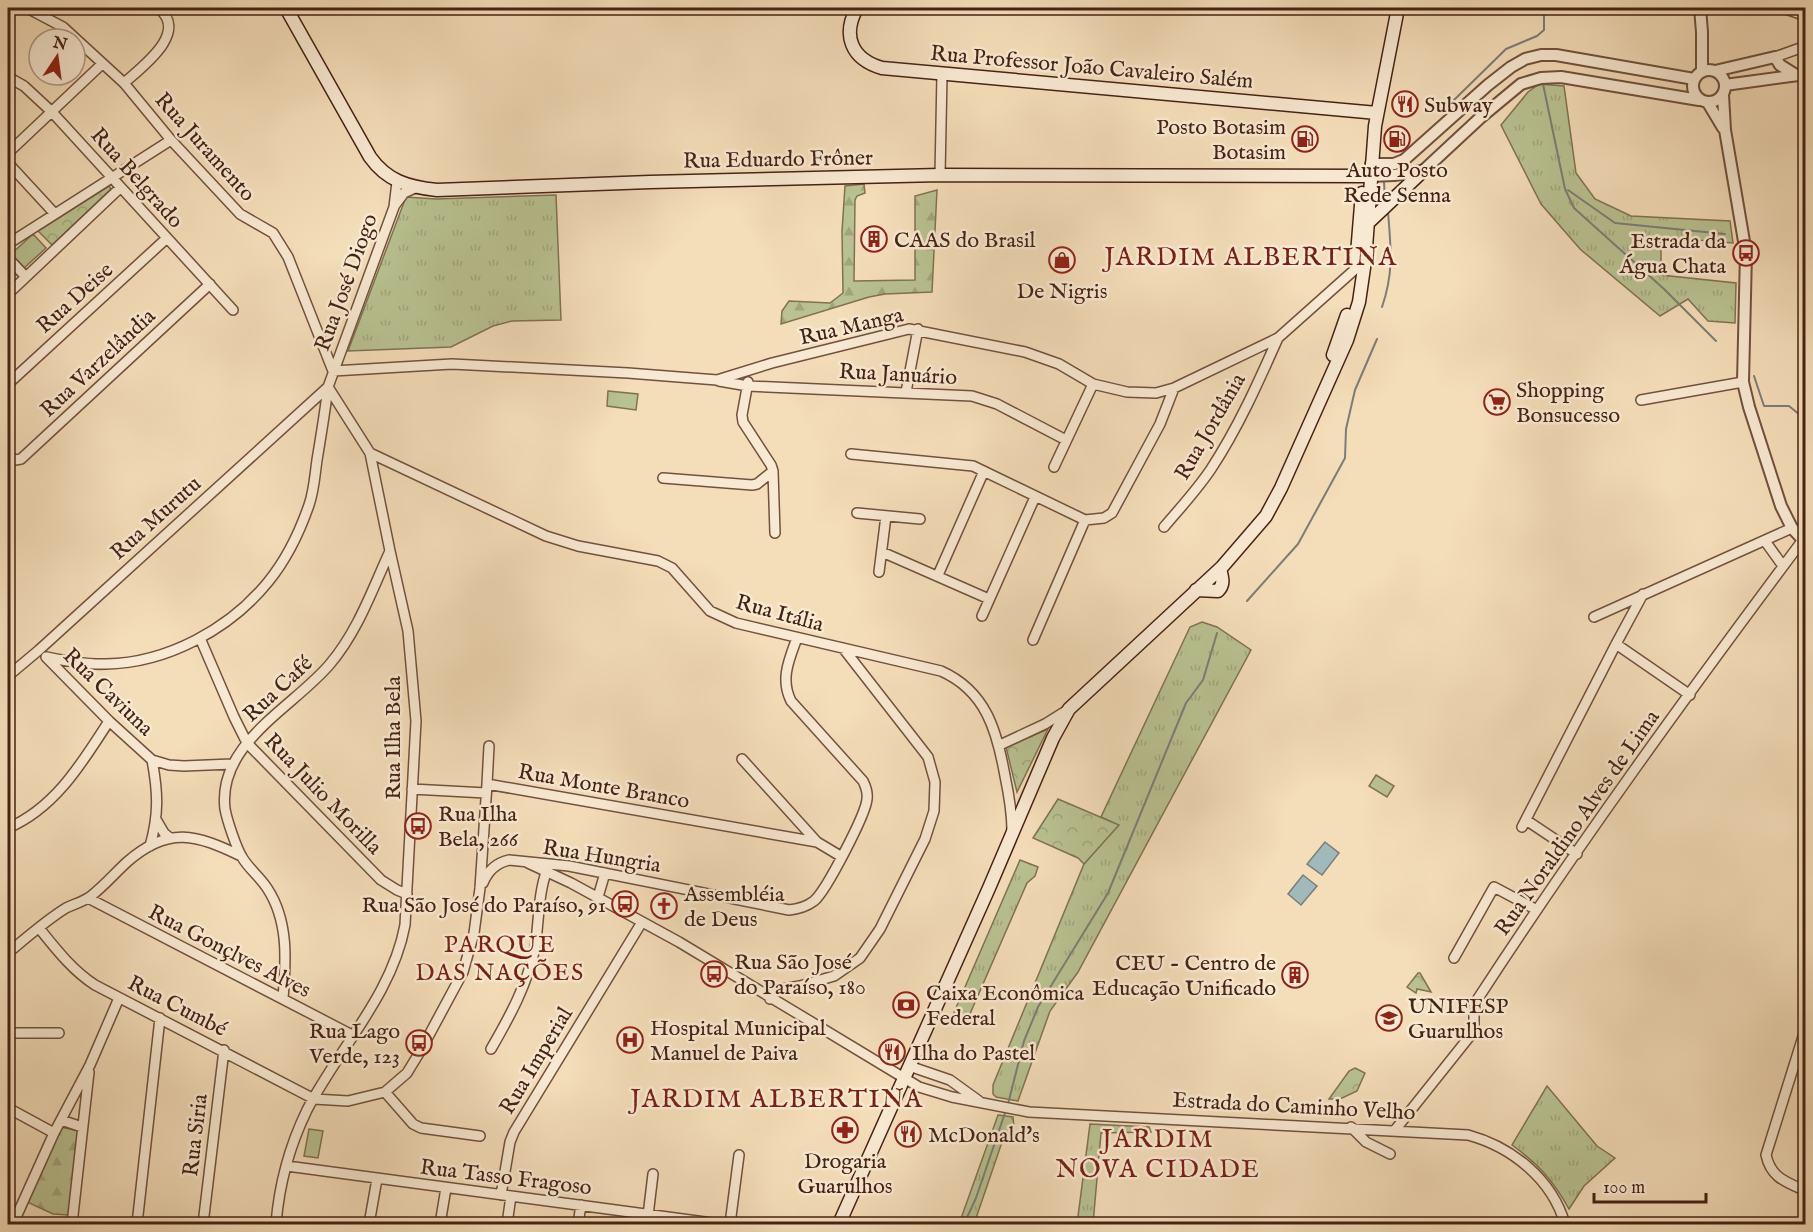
<svg xmlns="http://www.w3.org/2000/svg" width="1813" height="1232" font-family="'IM FELL English',serif">
<defs>
<pattern id="grass-tufts" width="24" height="20" patternUnits="userSpaceOnUse" patternTransform="scale(1.5)"><rect width="24" height="20" fill="#b9c291"/><path d="M3 7l-1-3M5 7V3M7 7l1-3M15 17l-1-3M17 17v-4M19 17l1-3" fill="none" stroke="#a0a67c"/></pattern>
<pattern id="forest-firs" width="22" height="20" patternUnits="userSpaceOnUse" patternTransform="scale(1.5)"><rect width="22" height="20" fill="#b9c291"/><path d="M5 1l3.5 6h-7zM16 11l3.5 6h-7z" fill="#a0a67c"/></pattern>
<pattern id="park-crowns" width="20" height="18" patternUnits="userSpaceOnUse" patternTransform="scale(1.5)"><rect width="20" height="18" fill="#b9c291"/><path d="M2 6a3 3 0 1 1 6 0M12 15a3 3 0 1 1 6 0" fill="none" stroke="#a0a67c"/></pattern>
</defs>
<rect width="100%" height="100%" fill="#f4ddb9"/>
<filter id="stains"><feTurbulence type="fractalNoise" baseFrequency=".00333" numOctaves="4"/><feColorMatrix values="0 0 0 0 .2 0 0 0 0 .09 0 0 0 0 .02 0 0 0 .5 -.17"/></filter>
<radialGradient id="worn" r=".72"><stop offset=".6" stop-color="#630" stop-opacity="0"/><stop offset="1" stop-color="#630" stop-opacity=".3"/></radialGradient>
<path fill="url(#grass-tufts)" stroke="#807253" stroke-width="1.5" d="M1539 84 1564 86 1576 173 1595 199 1631 216 1730 221 1733 243 1661 237V275L1736 283 1735 323 1708 321 1688 299 1660 316 1580 249 1541 204 1501 125 1528 92Z
M556 195 561 320 512 321 493 326 451 347 348 351 406 197 436 199Z
M1202 622 1217 627 1251 650 1078 972 1050 1011 1018 1101 996 1097 993 1094V1085L1084 864 1118 825 1101 817 1190 627Z
M1020 860 1038 867 1035 876 1027 883 966 1023 952 1017Z
M1547 1086 1597 1146 1615 1158 1584 1186 1569 1209C1553 1180 1538 1164 1512 1145Z
M998 1115 1013 1117 1014 1127 1001 1145 974 1224H959Z
M1090 1124 1149 1127 1151 1132 1101 1133 1093 1224H1077Z"/>
<path fill="url(#forest-firs)" stroke="#807253" stroke-width="1.5" d="M864 184 865 193 857 196 855 200 854 281 915 280V196L937 190 932 292 885 294 869 297 781 324 782 311 789 301 830 303 843 293 842 231 845 186Z
M60 1127 80 1131 69 1215 53 1214 27 1202Z"/>
<path fill="url(#park-crowns)" stroke="#807253" stroke-width="1.5" d="M109 186 111 189 52 245 38 231Z
M1048 729 1017 792 1006 747Z
M1058 799 1119 825 1084 864 1078 858 1033 838Z
M1418 973H1420L1431 992 1417 989 1416 993 1407 987Z
M1355 1068 1365 1073 1357 1091 1340 1099H1329L1349 1071Z"/>
<path fill="#b9c291" stroke="#807253" stroke-width="1.5" d="M33 234 46 248 23 269 10 255Z
M608 391 638 394 636 410 607 406Z
M1376 775 1394 786 1387 797 1369 786Z
M309 1129 323 1131 318 1158 304 1156Z"/>
<path fill="#a0b9ba" stroke="#7c7d78" stroke-width="1.5" d="M1325 842 1339 853 1322 875 1307 864Z
M1303 875 1317 886 1301 905 1288 894Z"/>
<g fill="none" stroke-linecap="round" stroke-linejoin="round">
<path stroke="#7c7d78" stroke-width="2" d="M1543 84 1565 189 1574 208 1664 289 1716 341
M1454 100 1506 49 1537 36 1544 30V8
M1384 182 1385 199
M1568 190 1615 223 1725 234
M1382 307C1394 272 1391 249 1388 212
M1754 376 1764 406H1789L1800 415 1806 416
M1247 601 1298 544 1345 458 1346 429 1355 390 1377 339
M1008 1104 1024 1041 1038 1007 1108 893 1186 703 1203 680 1217 633
M964 1224 976 1198 1006 1110"/>
<g stroke="#72513e" stroke-width="12">
<path id="minor" d="M27 8 63 27 124 83 171 140 240 214 273 233 288 257 333 371
M1783 8 1806 16
M1775 57 1806 46
M8 77 24 86 52 112 233 310
M124 83C142 67 190 32 158 8
M8 153 102 64
M8 163 55 214
M940 175 942 74
M395 205 404 193 415 188
M8 244 171 140
M8 258 26 277
M8 294 120 188
M333 371 452 364 628 373 717 380 772 363 909 329 1025 352 1059 364 1093 384 1127 392 1156 393 1174 388 1278 338 1361 264
M719 381 748 386 972 396 997 404 1066 440
M748 382 742 415 743 422 771 465 773 471 775 533
M8 384 167 238
M906 392 918 329
M1641 400 1743 382
M370 453 546 536 578 546 658 561 672 568 710 611 736 623 941 671C986 691 997 731 1005 776 1009 795 1012 812 1012 831
M851 454 973 466 1085 520 1104 518 1112 513 1160 424 1174 388
M8 456 15 460 21 459 210 284
M1054 467 1093 384
M663 478 752 485 757 484 773 471
M857 513 920 519
M1164 527C1180 508 1197 490 1211 469 1238 428 1258 383 1278 338
M1765 541 1783 566
M882 552 989 599
M879 572 886 516
M938 575 984 471
M982 616 1035 497
M1594 617 1792 528
M200 638 234 717 247 743 381 880 397 890 407 894
M1033 640 1085 520
M1616 644 1690 695
M46 657 109 721 152 760 169 765 184 766 232 764
M47 657C66 661 86 665 106 664 167 663 230 629 268 582 286 560 300 531 309 505 314 491 315 474 317 460 321 436 325 412 328 387
M8 676 39 650 328 387
M1000 745 1045 724 1069 709
M742 759 817 842 842 857
M487 784 489 746
M412 789 486 793
M1526 820 1577 854
M157 821 164 833 170 838
M1522 827 1616 644 1643 594
M8 828C55 808 82 763 109 721
M150 846C159 814 158 792 152 760
M528 863 571 883 679 942 919 1087 952 1097 1029 1112 1468 1135C1512 1147 1552 1179 1565 1224
M483 883C488 870 496 863 509 860L569 866 789 910C799 909 806 907 814 901 826 891 866 814 867 799 868 792 866 787 863 781L791 701C780 679 789 660 797 638
M598 897 605 873
M88 898 354 1036
M39 928C56 949 72 970 95 985L314 1099 348 1101 385 1092 407 1073 421 1050 463 972 474 933 480 888 487 784 817 842
M8 953C26 938 45 921 66 908 74 904 83 902 91 896 104 886 115 873 127 862 169 825 197 835 241 856
M1454 958 1494 887 1537 910
M283 999C286 961 289 921 267 888 260 877 248 868 242 857 236 847 227 820 225 809 217 743 294 707 330 664 358 631 372 590 390 551
M770 999 776 990 800 986 834 976 860 958 880 929 925 839 934 811 935 782 928 757 843 648
M1806 1027 1766 1155C1771 1178 1786 1182 1806 1191
M8 1033H59
M491 1049C510 1016 527 985 535 948 539 923 538 893 547 870
M909 1066 950 1080 979 1101
M385 1092 413 1124 421 1128 480 1136
M8 1108 54 1133
M61 1120 82 1127
M1351 1127 1366 1142 1390 1154
M1395 1130 1474 1031V1007L1477 1000C1579 843 1690 691 1802 541
M287 1166 720 1224
M501 1195 510 1142 514 1132 642 922
M13 1224 54 1133 90 1065 119 998
M72 1224 89 1072
M137 1224 160 1018
M203 1224 224 1050
M276 1224C279 1186 290 1145 307 1110 339 1048 392 995 405 925L416 721 408 631 390 551 370 453 328 387 394 207 397 182
M369 1224 377 1179
M440 1224 446 1188
M507 1224 511 1196
M578 1224 581 1205
M647 1224 653 1174
M730 1224 739 1155"/>
</g>
<g stroke="#72513e" stroke-width="14">
<path id="tertiary" d="M1700 8 1702 32V72
M1693 86a16 16 0 1 1 32 0a16 16 0 1 1-32 0Z
M1715 71 1775 57 1780 65 1796 75
M1725 85 1806 74
M1723 95 1725 130 1746 253 1743 382 1749 407 1781 506 1792 528 1806 543
M1708 103 1723 128
M1371 164H1394L1404 160 1488 85 1511 67 1525 59 1541 55H1556L1694 79
M1370 176 1394 175 1423 171 1480 118 1521 84 1541 78 1561 77 1699 100"/>
</g>
<g stroke="#462215" stroke-width="15">
<path id="secondary" d="M286 8 370 157C387 181 408 187 437 190L650 182 940 175 1370 176
M857 8C842 35 851 59 882 68L1377 113
M1368 223 1423 171
M1356 266 1362 193
M1333 355 1347 315
M1196 590 1218 591C1225 584 1222 577 1220 569
M839 1224 989 888 1053 738 1069 709 1222 567 1266 516 1281 488 1347 340 1359 302 1365 261 1375 126 1398 8"/>
</g>
<use href="#minor" stroke="#f8e9d2" stroke-width="9"/>
<use href="#tertiary" stroke="#f8e9d2" stroke-width="10"/>
<use href="#secondary" stroke="#f8e9d2" stroke-width="12"/>
</g>
<defs>
<g id="restaurant-ring" transform="scale(1.35)"><circle r="9.5" fill="#f8e9d2" stroke="#8f2418" stroke-width="1.5"/><path d="M-5-6h1v4h1v-4h1v4h1v-4h1v5L-1.5 .5V6h-2V.5L-5-1ZM5-6V6H3V1.5H1.5Q1.5-4 5-6Z" fill="#8f2418"/></g>
<g id="fuel-ring" transform="scale(1.35)"><circle r="9.5" fill="#f8e9d2" stroke="#8f2418" stroke-width="1.5"/><path d="M-5.5-6h7V0h2V4h1.3V-2.5L3-4.5l.8-.8L6-3V5H2.5V1h-1V6h-7ZM-4.2-4.7v3.2H.2V-4.7Z" fill="#8f2418"/></g>
<g id="building-ring" transform="scale(1.35)"><circle r="9.5" fill="#f8e9d2" stroke="#8f2418" stroke-width="1.5"/><path d="M-4-6H4V6H1V3H-1V6H-4ZM-2.5-4.3h1.7v1.8h-1.7ZM.8-4.3h1.7v1.8H.8ZM-2.5-1h1.7V.8h-1.7ZM.8-1h1.7V.8H.8Z" fill="#8f2418"/></g>
<g id="bus-ring" transform="scale(1.35)"><circle r="9.5" fill="#f8e9d2" stroke="#8f2418" stroke-width="1.5"/><path d="M-5-6H5V4H4V6H2V4H-2V6H-4V4H-5ZM-3.5-4V0h7V-4ZM-3.5 1.2v1.5H-2V1.2ZM2 1.2v1.5H3.5V1.2Z" fill="#8f2418"/></g>
<g id="shop-ring" transform="scale(1.35)"><circle r="9.5" fill="#f8e9d2" stroke="#8f2418" stroke-width="1.5"/><path d="M-5-2.5h2.3a2.7 3.5 0 0 1 5.4 0H5L5.5 6h-11ZM-1.5-2.5h3a1.5 2.3 0 0 0-3 0Z" fill="#8f2418"/></g>
<g id="supermarket-ring" transform="scale(1.35)"><circle r="9.5" fill="#f8e9d2" stroke="#8f2418" stroke-width="1.5"/><path d="M-6-5.5h2.5l.6 2H6L4.5 2H-2.5L-4.4-4H-6ZM-1.5 3.2a1.3 1.3 0 1 0 .1 0ZM3 3.2a1.3 1.3 0 1 0 .1 0Z" fill="#8f2418"/></g>
<g id="church-ring" transform="scale(1.35)"><circle r="9.5" fill="#f8e9d2" stroke="#8f2418" stroke-width="1.5"/><path d="M-1.2-6h2.4v3.5h3.3v2.4h-3.3V6h-2.4V-.1h-3.3v-2.4h3.3Z" fill="#8f2418"/></g>
<g id="bank-ring" transform="scale(1.35)"><circle r="9.5" fill="#f8e9d2" stroke="#8f2418" stroke-width="1.5"/><path d="M-6-4H6V4H-6ZM0-2.3a2.3 2.3 0 1 0 0 4.6a2.3 2.3 0 1 0 0-4.6Z" fill="#8f2418"/></g>
<g id="university-ring" transform="scale(1.35)"><circle r="9.5" fill="#f8e9d2" stroke="#8f2418" stroke-width="1.5"/><path d="M0-5L7-2L0 1L-7-2ZM-4 1L0 2.5L4 1V4Q0 6-4 4Z" fill="#8f2418"/></g>
<g id="hospital-ring" transform="scale(1.35)"><circle r="9.5" fill="#f8e9d2" stroke="#8f2418" stroke-width="1.5"/><path d="M-5-5h3v3.5h4V-5h3V5h-3V1.5h-4V5h-3Z" fill="#8f2418"/></g>
<g id="pharmacy-ring" transform="scale(1.35)"><circle r="9.5" fill="#f8e9d2" stroke="#8f2418" stroke-width="1.5"/><path d="M-2-6h4v4h4v4h-4v4h-4v-4h-4v-4h4Z" fill="#8f2418"/></g>
</defs>
<g fill-rule="evenodd">
<use href="#restaurant-ring" x="1405" y="104"/>
<use href="#fuel-ring" x="1305" y="139"/>
<use href="#fuel-ring" x="1397" y="139"/>
<use href="#building-ring" x="874" y="239"/>
<use href="#bus-ring" x="1746" y="253"/>
<use href="#shop-ring" x="1062" y="260"/>
<use href="#supermarket-ring" x="1497" y="402"/>
<use href="#bus-ring" x="418" y="826"/>
<use href="#bus-ring" x="625" y="904"/>
<use href="#church-ring" x="664" y="906"/>
<use href="#bus-ring" x="714" y="974"/>
<use href="#building-ring" x="1295" y="975"/>
<use href="#bank-ring" x="906" y="1005"/>
<use href="#university-ring" x="1389" y="1018"/>
<use href="#hospital-ring" x="630" y="1040"/>
<use href="#bus-ring" x="419" y="1043"/>
<use href="#restaurant-ring" x="892" y="1052"/>
<use href="#pharmacy-ring" x="845" y="1130"/>
<use href="#restaurant-ring" x="908" y="1134"/>
</g>
<g text-anchor="middle" stroke-width="5" stroke-linejoin="round" paint-order="stroke">
<g font-size="22" fill="#462215" stroke="#f8e9d2">
<text transform="translate(1092 66) rotate(5)" y="8">Rua Professor João Cavaleiro Salém</text>
<text transform="translate(206 146) rotate(48)" y="8">Rua Juramento</text>
<text transform="translate(778 158) rotate(-1)" y="8">Rua Eduardo Frôner</text>
<text transform="translate(138 177) rotate(48)" y="8">Rua Belgrado</text>
<text transform="translate(345 282) rotate(-70)" y="8">Rua José Diogo</text>
<text transform="translate(74 297) rotate(-42)" y="8">Rua Deise</text>
<text transform="translate(851 325) rotate(-13)" y="8">Rua Manga</text>
<text transform="translate(97 362) rotate(-43)" y="8">Rua Varzelândia</text>
<text transform="translate(898 373) rotate(3)" y="8">Rua Januário</text>
<text transform="translate(1209 426) rotate(-60)" y="8">Rua Jordânia</text>
<text transform="translate(155 517) rotate(-42)" y="8">Rua Murutu</text>
<text transform="translate(780 612) rotate(15)" y="8">Rua Itália</text>
<text transform="translate(277 688) rotate(-43)" y="8">Rua Café</text>
<text transform="translate(109 691) rotate(44)" y="8">Rua Caviuna</text>
<text transform="translate(392 738) rotate(-90)" y="8">Rua Ilha Bela</text>
<text transform="translate(604 785) rotate(10)" y="8">Rua Monte Branco</text>
<text transform="translate(324 793) rotate(46)" y="8">Rua Julio Morilla</text>
<text transform="translate(1576 822) rotate(-55)" y="8">Rua Noraldino Alves de Lima</text>
<text transform="translate(602 855) rotate(9)" y="8">Rua Hungria</text>
<text transform="translate(230 950) rotate(27)" y="8">Rua Gonçlves Alves</text>
<text transform="translate(178 1005) rotate(27)" y="8">Rua Cumbé</text>
<text transform="translate(535 1060) rotate(-59)" y="8">Rua Imperial</text>
<text transform="translate(1294 1105) rotate(3)" y="8">Estrada do Caminho Velho</text>
<text transform="translate(194 1135) rotate(-83)" y="8">Rua Siria</text>
<text transform="translate(506 1176) rotate(7)" y="8">Rua Tasso Fragoso</text>
</g>
<g font-size="22" fill="#462215" stroke="#f8e9d2" text-anchor="start">
<text x="1424" y="112">Subway</text>
<text x="1286" y="134" text-anchor="end">Posto Botasim<tspan x="1286" dy="25">Botasim</tspan></text>
<text x="1397" y="177" text-anchor="middle">Auto Posto<tspan x="1397" dy="25">Rede Senna</tspan></text>
<text x="894" y="247">CAAS do Brasil</text>
<text x="1726" y="248" text-anchor="end">Estrada da<tspan x="1726" dy="25">Água Chata</tspan></text>
<text x="1062" y="298" text-anchor="middle">De Nigris</text>
<text x="1516" y="397">Shopping<tspan x="1516" dy="25">Bonsucesso</tspan></text>
<text x="438" y="821">Rua Ilha<tspan x="438" dy="25">Bela, 266</tspan></text>
<text x="684" y="901">Assembléia<tspan x="684" dy="25">de Deus</tspan></text>
<text x="606" y="912" text-anchor="end">Rua São José do Paraíso, 91</text>
<text x="734" y="969">Rua São José<tspan x="734" dy="25">do Paraíso, 180</tspan></text>
<text x="1276" y="970" text-anchor="end">CEU - Centro de<tspan x="1276" dy="25">Educação Unificado</tspan></text>
<text x="926" y="1000">Caixa Econômica<tspan x="926" dy="25">Federal</tspan></text>
<text x="1408" y="1013">UNIFESP<tspan x="1408" dy="25">Guarulhos</tspan></text>
<text x="650" y="1035">Hospital Municipal<tspan x="650" dy="25">Manuel de Paiva</tspan></text>
<text x="400" y="1038" text-anchor="end">Rua Lago<tspan x="400" dy="25">Verde, 123</tspan></text>
<text x="912" y="1060">Ilha do Pastel</text>
<text x="928" y="1142">McDonald's</text>
<text x="845" y="1168" text-anchor="middle">Drogaria<tspan x="845" dy="25">Guarulhos</tspan></text>
</g>
<g font-size="24" letter-spacing="1.5" fill="#7a1f14" stroke="#f8e9d2">
<text x="500" y="952">PARQUE<tspan x="500" dy="28">DAS NAÇÕES</tspan></text>
</g>
<g font-size="26" letter-spacing="1.5" fill="#7a1f14" stroke="#f8e9d2">
<text x="1251" y="265">JARDIM ALBERTINA</text>
<text x="777" y="1107">JARDIM ALBERTINA</text>
<text x="1158" y="1147">JARDIM<tspan x="1158" dy="30">NOVA CIDADE</tspan></text>
</g>
</g>
<rect width="1813" height="1232" fill="none" stroke="#f4ddb9" stroke-width="30"/>
<rect x="9" y="9" width="1795" height="1214" fill="none" stroke="#462215" stroke-width="3"/>
<rect x="15" y="15" width="1783" height="1202" fill="none" stroke="#462215" stroke-width="1.5"/>
<g transform="translate(57 57) rotate(13)"><circle r="28" fill="#f8e9d2" stroke="#b19986" stroke-width="1.5"/>
<path d="M0-4.5L10 22L0 15L-10 22Z" fill="#8f2418"/>
<text y="-9" font-size="16" font-weight="bold" text-anchor="middle" fill="#462215">N</text>
</g>
<path d="M1594 1193v9h112v-9" fill="none" stroke="#462215" stroke-width="3"/>
<text x="1603" y="1193" font-size="18" fill="#462215" stroke="#f8e9d2" stroke-width="4.5" paint-order="stroke">100 m</text>
<rect width="100%" height="100%" filter="url(#stains)"/>
<rect width="100%" height="100%" fill="url(#worn)"/>
</svg>
